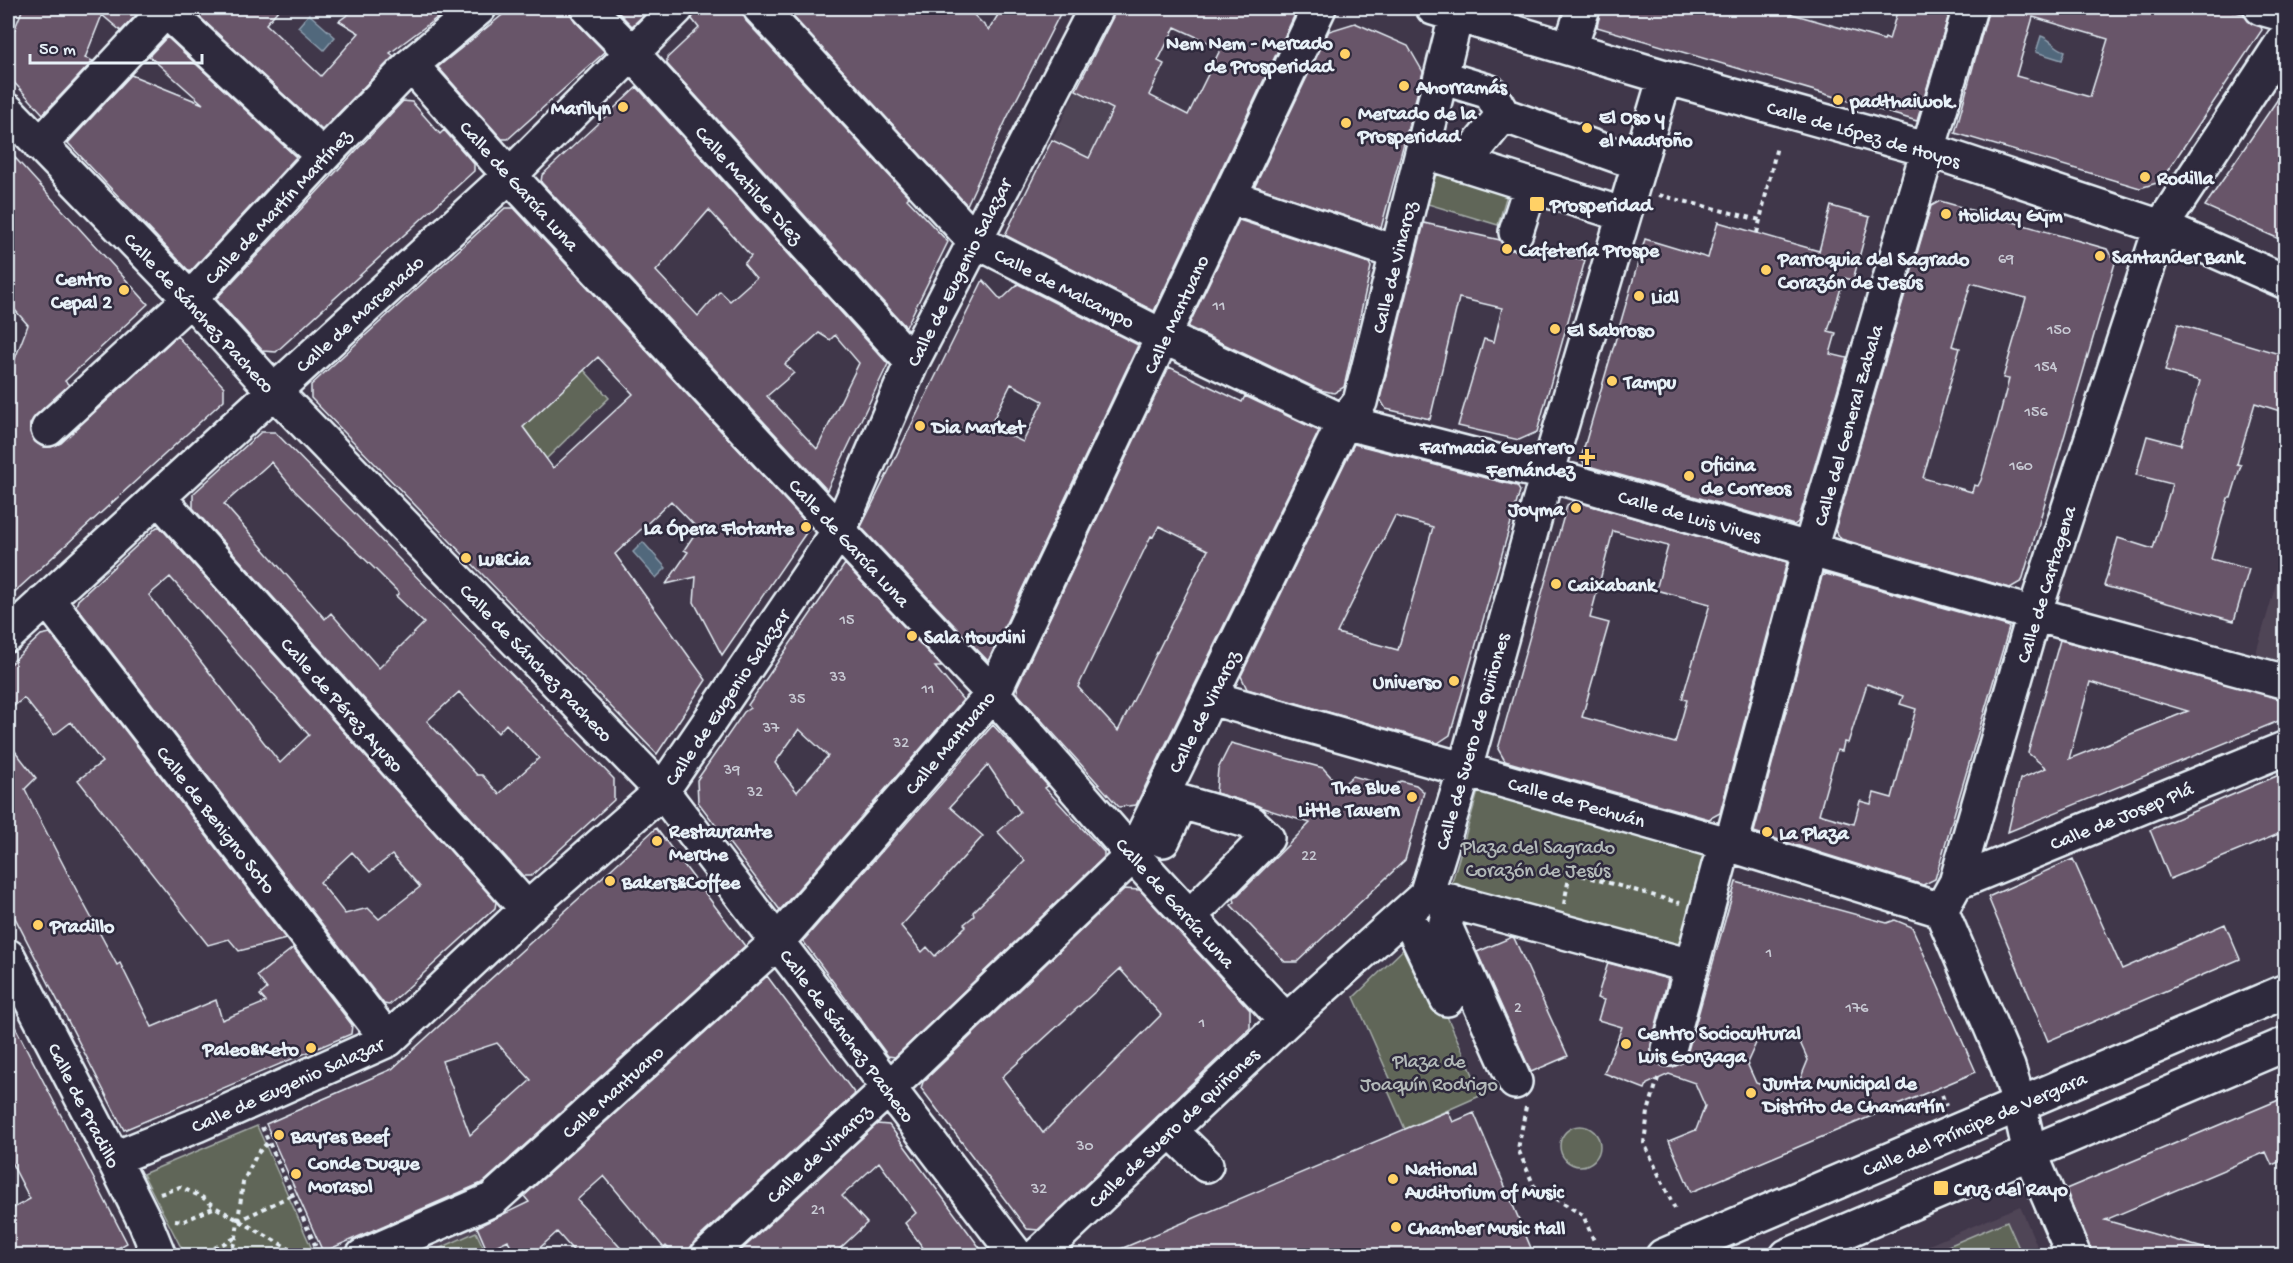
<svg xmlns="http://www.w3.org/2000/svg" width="2293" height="1263" font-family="'Gochi Hand',sans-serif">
<rect width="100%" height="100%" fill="#40374a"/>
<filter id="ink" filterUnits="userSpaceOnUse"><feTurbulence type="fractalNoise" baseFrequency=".0167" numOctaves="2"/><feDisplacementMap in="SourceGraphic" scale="12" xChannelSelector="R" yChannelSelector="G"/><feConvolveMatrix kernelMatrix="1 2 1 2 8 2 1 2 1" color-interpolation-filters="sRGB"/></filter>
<g filter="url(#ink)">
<path fill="#4f4456" d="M1086 70 1149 101 1114 171 1052 140Z
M2285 553V664L2255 656Z
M2020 1206 2041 1255 1903 1256Z
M499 1215 514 1255 406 1256Z"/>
<path fill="#616658" stroke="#a4aca8" stroke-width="1.5" d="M1439 163 1510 184 1498 225 1428 204Z
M584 370 609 398 546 459 523 427Z
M1480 785 1718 854 1687 955 1450 889Z
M1413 940 1482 1095 1405 1129 1386 1086 1392 1083 1354 997Z
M1560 1146a20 20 0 1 1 40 0a20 20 0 1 1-40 0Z
M257 1126 312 1249 298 1256 185 1255 143 1174Z
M2007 1221 2022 1255H1927Z
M476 1232 487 1255H430L429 1253Z"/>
<path fill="#51677c" stroke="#8d9eae" stroke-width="1.5" d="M309 14 335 37 324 50 298 27Z
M2041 36C2051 39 2055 48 2065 51L2062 60 2036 52Z
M643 542 666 568 656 578 633 552Z"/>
<path fill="#685469" stroke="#e8f1f8" stroke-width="1.5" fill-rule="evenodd" d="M23 8H143L121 31 102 15 85 58 93 61 43 114 8 76V46Z
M190 8H280L266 24 321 76 359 33 339 21 357 8H450L390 53 394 56 322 130Z
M511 8H570V13L575 21 605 52 508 139H502L438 67Z
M614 8H651L632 26Z
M695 8H742L746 21 909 197 907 199 948 242 906 327 667 64V58L699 28 692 19Z
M785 8H967L989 30 1002 8H1063L1007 118 967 205Z
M1115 8H1298L1154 311 1005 235 1052 140 1089 158 1113 109 1076 90 1113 17ZM1175 27 1221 48 1188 115 1149 95 1164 64 1158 61Z
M1601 8H1771L1884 40 1885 38 1889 40 1898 8H1951L1917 121 1597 27Z
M1989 8H2220L2244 14 2248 21 2261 27 2262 30 2160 182 2140 188 1955 133ZM2033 17 2108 39 2090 97 2016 76Z
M1355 23 1408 46 1423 72 1381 228 1255 186 1329 31Z
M167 37 296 157 190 272 68 143 131 75 203 104 149 56Z
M637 87 888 364 827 490 541 182 542 175ZM709 210 751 256 744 264 756 278 730 301 720 291 698 316 656 271ZM819 333 830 340 835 335 859 363 817 449 767 396 794 373 785 364Z
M2286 87V242L2205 206Z
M403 101 412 102 440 134 444 130 474 164V171L276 352 263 351 216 299Z
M8 150 148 304 65 381 69 385 35 416 30 424V432L35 442 43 447H51L61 443 177 336 224 387V400L8 598V377L28 325 8 302Z
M1940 201 2107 249 2115 263 2022 581 2010 588 1841 539 1835 530 1931 206ZM1971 283 2026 298 2003 378 2009 379 1996 429 1981 480 1978 486 1974 485 1972 492 1923 478 1960 348 1952 346Z
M1831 206 1870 217 1853 280 1844 278 1828 331 1836 333 1830 354 1847 358 1798 522 1794 525 1585 465 1581 458 1645 239 1708 258 1718 222 1819 251Z
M505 208H514L810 527 722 655 694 602 696 577 666 584 688 552 684 550 698 529 671 501 615 554 706 680 657 754 311 398V385ZM598 357 633 394 553 468 523 427Z
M1239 220 1369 263 1371 267 1344 387 1334 393 1320 390 1188 327Z
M1424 223 1500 240 1503 245 1511 250H1519L1527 247 1585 260 1537 432 1519 440 1458 426 1484 339 1494 342 1502 308 1459 298 1430 419 1386 409 1380 399Z
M983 280 1001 300 1018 284 1138 345 988 661 861 527ZM1011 384 1043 401 1023 442 990 426Z
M2178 324 2286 356V413L2255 403 2237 464 2241 465 2231 498H2228L2211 559 2249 569 2234 621 2104 586 2118 538 2153 549 2172 484 2136 475 2147 436 2181 445 2200 381 2165 371Z
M1169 367 1242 402 1245 396 1319 431 1136 805 1119 807 1018 694 1017 687ZM1159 526 1208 550 1118 731 1078 687 1151 536 1153 537Z
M261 432H275L614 779V800L531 876H523L193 508V494ZM271 462 295 491 375 569 399 593 396 596 424 623 379 668 331 613 325 619 224 504ZM459 692 498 733 506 724 539 758 499 794 482 775H477L427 721Z
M1354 444 1517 486 1520 491 1450 735 1438 743 1247 689 1241 676ZM1395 516 1433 527 1398 650 1337 633Z
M1574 501 1787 562 1720 813 1709 819 1505 761 1498 749 1567 505ZM1613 531 1668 546 1656 590 1710 604 1682 699 1687 700 1675 743 1582 717 1609 623 1590 618Z
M157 527H160L496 902 495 908 389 1005 384 1004 76 606 78 600ZM170 577 309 735 280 763 149 595ZM352 852 370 872 392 855 420 887 379 919 368 908 345 914 320 882Z
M845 564 942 667H935L963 700 780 910 698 802 697 780 744 712 750 708 748 705ZM799 729 828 756 797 792 775 763Z
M1826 574 2007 626 2009 628 1935 879 1923 885 1754 832 1822 576ZM1867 684 1903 696 1900 704 1916 709 1892 798 1874 793 1871 804 1860 801 1854 824 1819 814 1837 750 1842 751 1844 742 1848 743Z
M50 633 286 939 239 951 229 939 208 945 78 780 102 762 71 722 54 735 24 698 8 711V666L41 635Z
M2060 640 2286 700V718L2008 832 2020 779 2046 768 2028 753ZM2090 682 2188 711 2069 759Z
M993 725 1048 786 1045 788 1104 852V857L895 1057 888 1056 803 941ZM988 765 1020 812 998 832 1025 861 973 912 974 916 964 924 966 926 935 956 927 947 922 952 901 926 983 836 950 807Z
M8 742 36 778 25 789 37 814 79 895 117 965 120 963 152 1027 216 1000 222 1020 266 1002 260 995 267 989 257 976 293 948 352 1025 351 1034 124 1130 8 904Z
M1231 743 1323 768 1340 787 1353 776 1392 787 1401 781 1416 785 1424 792 1405 860 1297 962H1285L1231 905 1235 902 1234 899 1310 823 1216 793 1218 769Z
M2286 772V831L2170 879 2150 830Z
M656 828 745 946 484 1182 323 1252 266 1124 392 1069ZM497 1043 531 1080 470 1135 442 1061Z
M2073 859 2122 969 2225 924 2240 959 2048 1041 1988 897Z
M1736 882 1887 923 1895 920 1912 927 1976 1072 1691 1192 1669 1141 1696 1130 1705 1106 1695 1083 1669 1074 1647 1084 1645 1089 1604 1073 1622 1027 1598 1020 1604 1000 1597 998 1608 963 1668 979 1651 1044V1053L1655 1062 1664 1067H1673L1682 1063 1687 1054ZM1778 1032 1799 1040 1808 1060 1799 1082 1778 1091 1756 1083 1747 1063 1757 1041Z
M1124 889 1140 890 1250 1010V1028L1038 1230 1027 1229 921 1088 923 1082ZM1120 969 1161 1015 1043 1133 1002 1077Z
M1512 937 1514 938 1568 1056 1531 1072 1477 952Z
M767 976 855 1094 694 1242 689 1250V1256H675L666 1246 664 1248 604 1176 577 1200 628 1256H578L557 1232 531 1256H514L508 1240 487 1250 477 1227 529 1202 524 1196Z
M8 1013 127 1243 104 1256H8V1211L30 1199 8 1156Z
M2286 1097V1159L2272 1165 2266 1152 2105 1220 2210 1250 2209 1256H2092L2066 1189Z
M1448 1111 1453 1122 1474 1113 1531 1248 1514 1256H1104Z
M877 1124 889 1125 986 1256H929L905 1223 916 1213 879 1162 842 1196 867 1223 832 1256H735Z"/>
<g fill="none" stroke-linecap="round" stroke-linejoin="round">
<g stroke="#e8f1f8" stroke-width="38">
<path id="minor" d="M588 8 631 52 912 362
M760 8 974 240 1164 337 1344 422 1547 474 2034 614 2286 682
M1433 8 1665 77 1929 150 2161 227 2286 282
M2261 8 2286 15
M165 10 323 156
M1570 48 1583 8
M411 65 522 189 839 531 993 694 1137 860 1286 1021
M1454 81 1490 92 1503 115 1621 157
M8 111 190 299 274 391 662 791 1017 1256
M40 145 168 8
M1432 154 1606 209
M1463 164 1503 115
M1230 197 1380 247
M1516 232 1531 185
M48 429 190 299 323 156 411 65 479 8
M159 498 527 909
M43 602 54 608 388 1040
M8 635 510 175 677 8
M1211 698 1731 845 1941 910
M1163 840 1181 802 1250 822 1267 838 1203 903
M1731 845 1810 549 1970 8
M1956 883 2286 748
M1426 895 1691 966
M1451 901 1445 926 1515 1082
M1941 910 1956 883 2034 614 2161 227 2286 37
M1941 910 2008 1067 2019 1104 2030 1153 2074 1256
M1406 913 1447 999
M8 956 111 1154 146 1224 159 1256
M1669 1049 1719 865
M1170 1130 1206 1165
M111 1154H125L197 1125 388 1040 527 909 662 791 839 531 912 362 1096 8
M363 1256 493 1199 777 942 993 694 1319 8
M707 1256 889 1088 1133 855 1344 422 1360 402 1456 16
M1037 1256 1286 1021 1426 895 1465 769 1547 474 1665 77"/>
</g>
<g stroke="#e8f1f8" stroke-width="38">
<path id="major" d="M1663 1256 2286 991
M1787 1256 2286 1044"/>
</g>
<path stroke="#e8f1f8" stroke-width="4" stroke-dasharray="4.5 4.5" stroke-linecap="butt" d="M1659 195 1760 220
M1757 233 1777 146
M1564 904 1570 872 1680 903
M1658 1078 1648 1112 1644 1143 1675 1209
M1942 1095 1946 1106
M1526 1107 1518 1149 1534 1186 1583 1215 1595 1243
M262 1127 320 1256
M160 1194 180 1187 202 1197 215 1207
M175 1220 184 1221 215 1207 302 1256
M238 1221 292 1195
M198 1256 235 1238
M230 1256 236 1237 243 1182 257 1154 269 1141"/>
<use href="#minor" stroke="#2f2a3d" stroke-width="33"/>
<use href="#major" stroke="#2f2a3d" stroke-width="33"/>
</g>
</g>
<g fill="#ffd166" stroke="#2f2a3d" stroke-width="2">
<circle cx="1345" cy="54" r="6"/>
<circle cx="1404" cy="86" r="6"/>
<circle cx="1838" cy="100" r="6"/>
<circle cx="623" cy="107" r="6"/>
<circle cx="1346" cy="123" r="6"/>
<circle cx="1587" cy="128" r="6"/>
<circle cx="2145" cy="177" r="6"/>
<rect x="1529" y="196" width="16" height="16" rx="3"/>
<circle cx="1946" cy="214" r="6"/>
<circle cx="1507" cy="249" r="6"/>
<circle cx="2100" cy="256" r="6"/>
<circle cx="1766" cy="270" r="6"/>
<circle cx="124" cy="290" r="6"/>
<circle cx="1639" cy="296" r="6"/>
<circle cx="1555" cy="329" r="6"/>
<circle cx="1612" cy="381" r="6"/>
<circle cx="920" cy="426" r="6"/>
<path d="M1584 448h6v6h6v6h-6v6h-6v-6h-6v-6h6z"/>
<circle cx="1689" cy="476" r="6"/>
<circle cx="1576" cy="508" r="6"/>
<circle cx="806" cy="527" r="6"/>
<circle cx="466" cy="558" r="6"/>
<circle cx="1556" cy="584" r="6"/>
<circle cx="912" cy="636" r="6"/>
<circle cx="1454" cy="681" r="6"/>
<circle cx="1412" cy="797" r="6"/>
<circle cx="1767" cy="832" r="6"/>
<circle cx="657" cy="841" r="6"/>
<circle cx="610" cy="881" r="6"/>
<circle cx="38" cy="925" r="6"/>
<circle cx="1626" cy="1044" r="6"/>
<circle cx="311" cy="1048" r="6"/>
<circle cx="1751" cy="1093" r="6"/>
<circle cx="279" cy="1135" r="6"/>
<circle cx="296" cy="1174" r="6"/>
<circle cx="1393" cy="1179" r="6"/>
<rect x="1933" y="1180" width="16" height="16" rx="3"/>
<circle cx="1396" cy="1227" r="6"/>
</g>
<g text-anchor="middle" stroke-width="5" stroke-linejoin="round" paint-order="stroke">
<g font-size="16" fill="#c8cad4">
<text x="2006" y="263">69</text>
<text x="1219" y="310">11</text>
<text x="2059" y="334">150</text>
<text x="2046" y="371">154</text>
<text x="2036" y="416">156</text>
<text x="2021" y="470">160</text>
<text x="847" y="624">15</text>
<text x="838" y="681">33</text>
<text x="928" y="693">11</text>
<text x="797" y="703">35</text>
<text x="771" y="732">37</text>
<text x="901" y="747">32</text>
<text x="732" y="774">39</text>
<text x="755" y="796">32</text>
<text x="1309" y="860">22</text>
<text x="1769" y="957">1</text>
<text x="1518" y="1012">2</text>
<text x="1857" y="1012">176</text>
<text x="1202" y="1027">1</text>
<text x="1085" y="1150">30</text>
<text x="1039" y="1193">32</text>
<text x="818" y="1214">21</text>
</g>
<g font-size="20" font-weight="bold" fill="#e8f1f8" stroke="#2f2a3d" text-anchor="start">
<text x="1333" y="49" text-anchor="end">Nem Nem - Mercado<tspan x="1333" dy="23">de Prosperidad</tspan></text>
<text x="1416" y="93">Ahorramás</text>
<text x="1850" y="107">padthaiwok.</text>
<text x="611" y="114" text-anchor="end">Marilyn</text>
<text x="1358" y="119">Mercado de la<tspan x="1358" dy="23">Prosperidad</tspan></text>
<text x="1599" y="123">El Oso y<tspan x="1599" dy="23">el Madroño</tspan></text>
<text x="2157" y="184">Rodilla</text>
<text x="1550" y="211">Prosperidad</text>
<text x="1958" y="221">Holiday Gym</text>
<text x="1519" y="256">Cafetería Prospe</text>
<text x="2112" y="263">Santander Bank</text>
<text x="1778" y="265">Parroquia del Sagrado<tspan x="1778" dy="23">Corazón de Jesús</tspan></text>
<text x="112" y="285" text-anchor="end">Centro<tspan x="112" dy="23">Cepal 2</tspan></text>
<text x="1651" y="303">Lidl</text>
<text x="1567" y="336">El Sabroso</text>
<text x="1624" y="388">Tampu</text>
<text x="932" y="433">Dia Market</text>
<text x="1575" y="453" text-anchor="end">Farmacia Guerrero<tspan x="1575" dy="23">Fernández</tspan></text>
<text x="1701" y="471">Oficina<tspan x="1701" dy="23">de Correos</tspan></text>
<text x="1564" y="515" text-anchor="end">Joyma</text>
<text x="794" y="534" text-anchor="end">La Ópera Flotante</text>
<text x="478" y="565">Lu&amp;Cia</text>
<text x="1568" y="591">Caixabank</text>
<text x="924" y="643">Sala Houdini</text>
<text x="1442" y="688" text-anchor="end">Universo</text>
<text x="1400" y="793" text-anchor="end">The Blue<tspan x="1400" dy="23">Little Tavern</tspan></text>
<text x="669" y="837">Restaurante<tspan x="669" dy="23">Merche</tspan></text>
<text x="1779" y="839">La Plaza</text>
<text x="622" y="888">Bakers&amp;Coffee</text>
<text x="50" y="932">Pradillo</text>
<text x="1638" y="1039">Centro Sociocultural<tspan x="1638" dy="23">Luis Gonzaga</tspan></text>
<text x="299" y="1055" text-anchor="end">Paleo&amp;Keto</text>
<text x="1763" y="1089">Junta Municipal de<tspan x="1763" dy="23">Distrito de Chamartín</tspan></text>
<text x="291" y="1142">Bayres Beef</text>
<text x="308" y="1169">Conde Duque<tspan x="308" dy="23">Morasol</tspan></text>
<text x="1405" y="1175">National<tspan x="1405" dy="23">Auditorium of Music</tspan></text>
<text x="1954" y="1195">Cruz del Rayo</text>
<text x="1408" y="1234">Chamber Music Hall</text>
</g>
<g font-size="20" fill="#e8f1f8" stroke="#2f2a3d">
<text transform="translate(1864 133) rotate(16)" y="7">Calle de López de Hoyos</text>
<text transform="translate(750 184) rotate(48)" y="7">Calle Matilde Díez</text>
<text transform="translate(520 185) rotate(48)" y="7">Calle de García Luna</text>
<text transform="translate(277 206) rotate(-47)" y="7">Calle de Martín Martínez</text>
<text transform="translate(1393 267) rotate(-76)" y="7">Calle de Vinaroz</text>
<text transform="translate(958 272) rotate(-63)" y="7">Calle de Eugenio Salazar</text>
<text transform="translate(1065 287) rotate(27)" y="7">Calle de Malcampo</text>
<text transform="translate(200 312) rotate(47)" y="7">Calle de Sánchez Pacheco</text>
<text transform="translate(359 313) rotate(-42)" y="7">Calle de Marcenado</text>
<text transform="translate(1175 314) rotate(-65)" y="7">Calle Mantuano</text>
<text transform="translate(1847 425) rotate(-74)" y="7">Calle del General Zabala</text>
<text transform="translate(1690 515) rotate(16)" y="7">Calle de Luis Vives</text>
<text transform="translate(850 542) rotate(47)" y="7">Calle de García Luna</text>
<text transform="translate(2045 584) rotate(-73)" y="7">Calle de Cartagena</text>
<text transform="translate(537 662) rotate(46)" y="7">Calle de Sánchez Pacheco</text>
<text transform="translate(726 697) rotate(-56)" y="7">Calle de Eugenio Salazar</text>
<text transform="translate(343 704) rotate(48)" y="7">Calle de Pérez Ayuso</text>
<text transform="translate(1203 711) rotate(-63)" y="7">Calle de Vinaroz</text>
<text transform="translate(1471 741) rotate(-74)" y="7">Calle de Suero de Quiñones</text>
<text transform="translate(949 742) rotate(-50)" y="7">Calle Mantuano</text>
<text transform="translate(1577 801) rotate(16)" y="7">Calle de Pechuán</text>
<text transform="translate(2121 815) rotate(-22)" y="7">Calle de Josep Plá</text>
<text transform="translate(217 819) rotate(52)" y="7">Calle de Benigno Soto</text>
<text transform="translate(1176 902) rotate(48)" y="7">Calle de García Luna</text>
<text transform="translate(848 1035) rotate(53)" y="7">Calle de Sánchez Pacheco</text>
<text transform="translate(287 1084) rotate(-24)" y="7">Calle de Eugenio Salazar</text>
<text transform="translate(612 1091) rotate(-42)" y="7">Calle Mantuano</text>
<text transform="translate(85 1105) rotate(63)" y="7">Calle de Pradillo</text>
<text transform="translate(1974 1123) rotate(-23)" y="7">Calle del Príncipe de Vergara</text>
<text transform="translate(1173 1127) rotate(-43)" y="7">Calle de Suero de Quiñones</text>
<text transform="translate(818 1153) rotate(-43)" y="7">Calle de Vinaroz</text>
</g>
<g font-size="20" fill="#b2b9b8" stroke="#2f2a3d">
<text x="1538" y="853">Plaza del Sagrado<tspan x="1538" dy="23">Corazón de Jesús</tspan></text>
<text x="1429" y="1067">Plaza de<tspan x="1429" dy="23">Joaquín Rodrigo</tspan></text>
</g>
</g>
<rect width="2293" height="1263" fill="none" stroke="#2f2a3d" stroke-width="30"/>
<rect x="15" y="15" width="2263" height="1233" fill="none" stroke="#e8f1f8" stroke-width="2" filter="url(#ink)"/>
<path d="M30 54v9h172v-9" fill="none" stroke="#e8f1f8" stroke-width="3"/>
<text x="39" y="54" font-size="18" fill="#e8f1f8" stroke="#2f2a3d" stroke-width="4.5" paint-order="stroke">50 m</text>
</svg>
